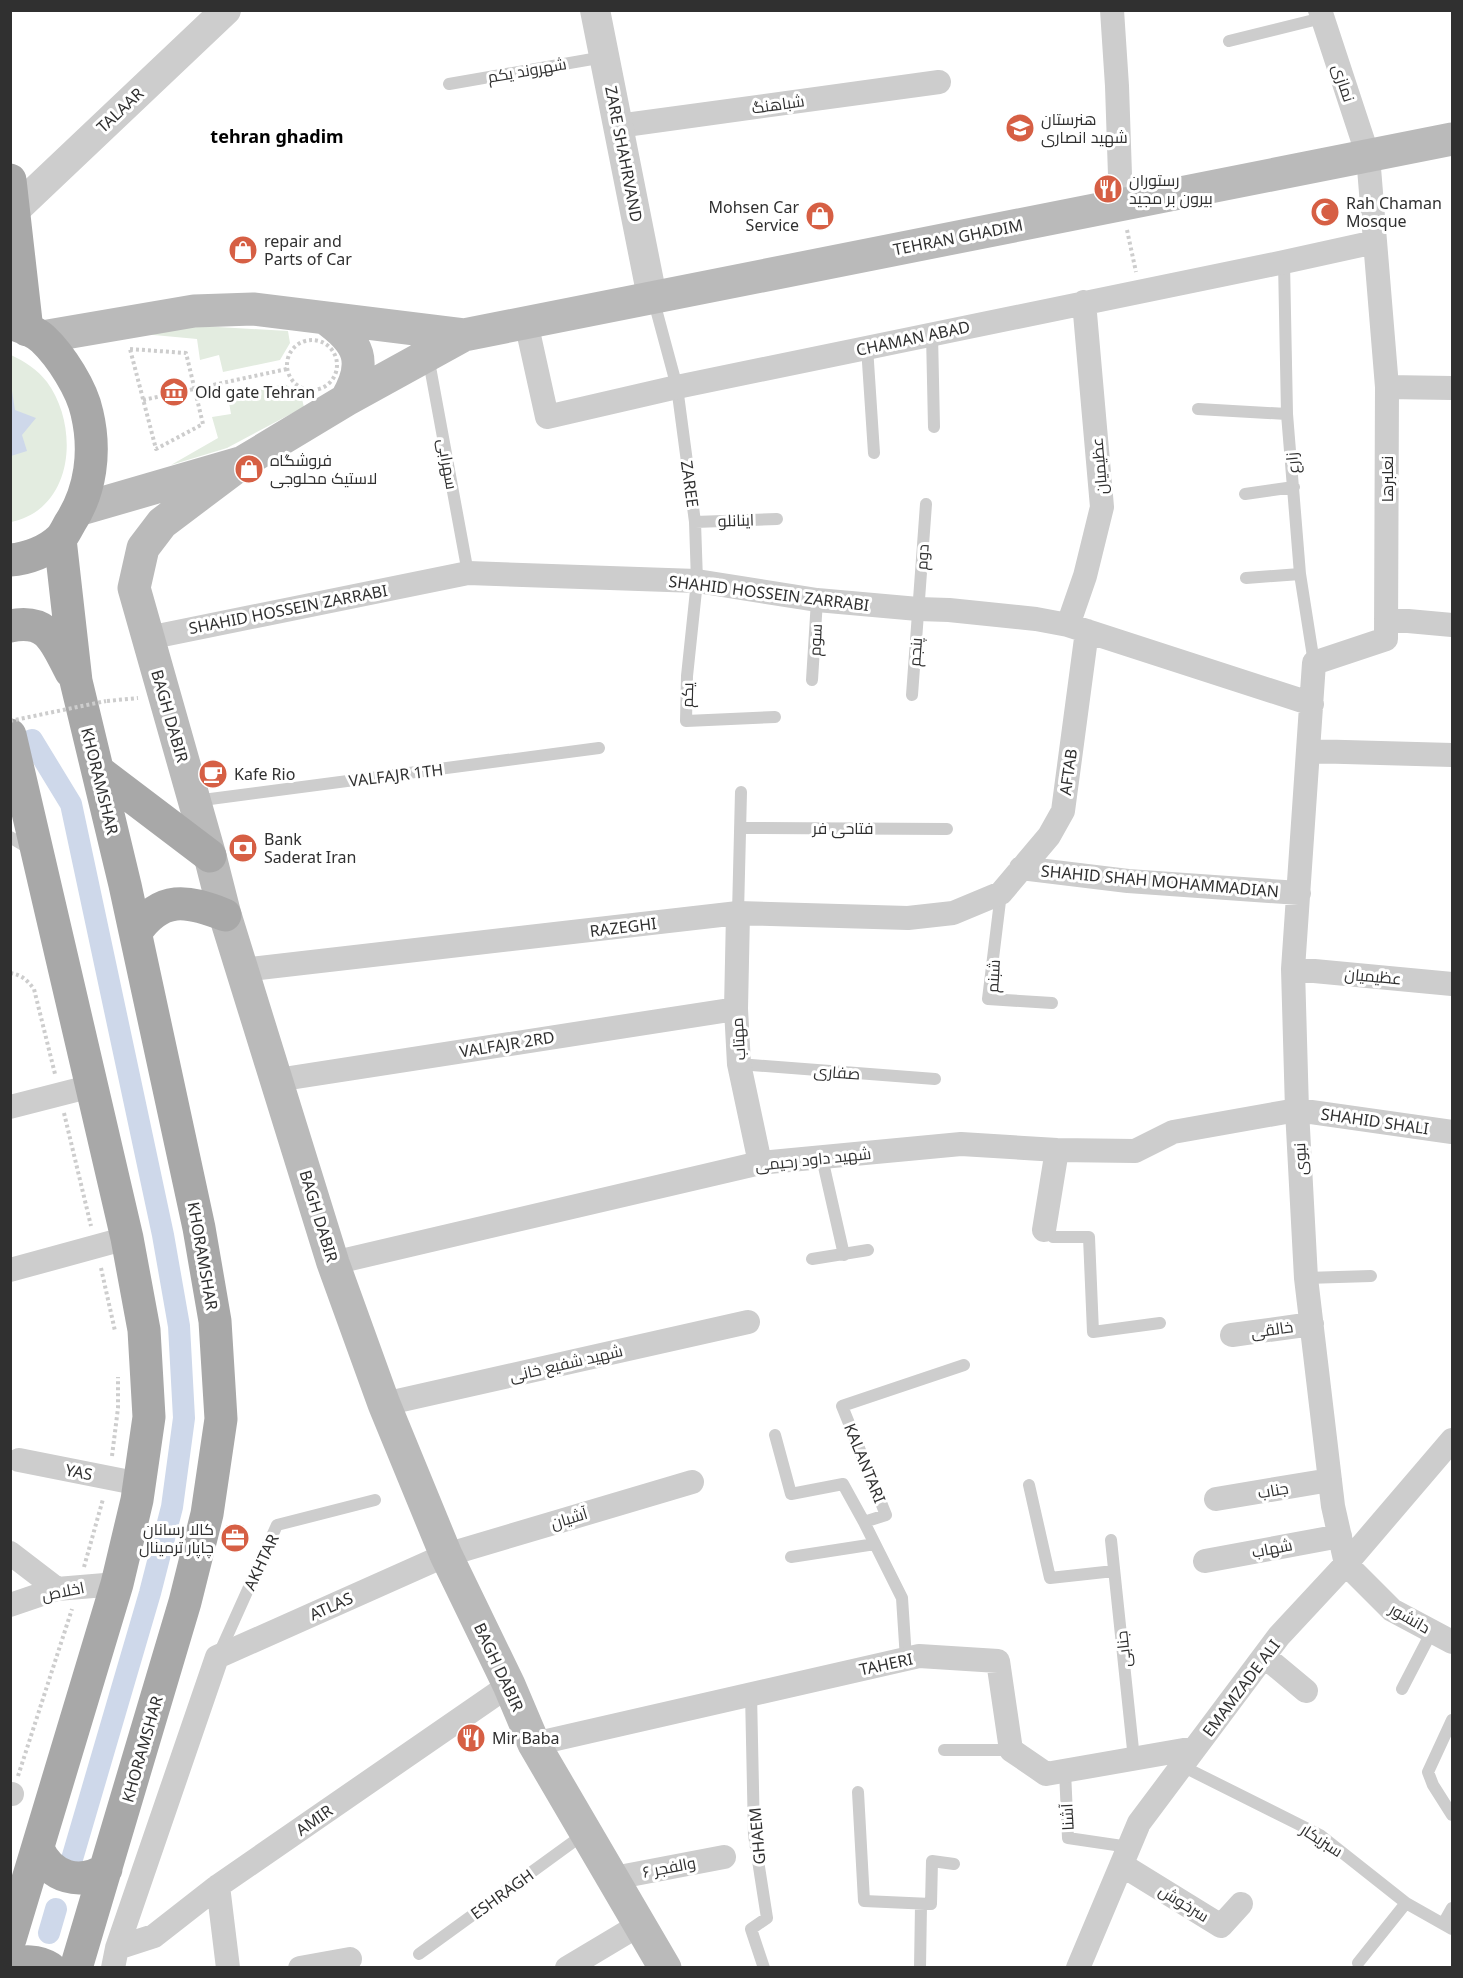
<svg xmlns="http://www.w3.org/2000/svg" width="1463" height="1978" font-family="'Noto Sans',Cairo,sans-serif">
<rect width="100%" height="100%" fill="#fff"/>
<path fill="#e3ece0" d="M201 326 288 331 290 343 280 360 223 372 219 355 200 360 197 339 143 334Z
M11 355C24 361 38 370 47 382 80 427 74 509 11 522Z
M285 384 301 395 304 407 227 448 171 465 218 438 212 417 231 414 228 397Z"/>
<path fill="#ced8ea" d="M11 391H12L15 410 36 418 22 435 27 451 11 456Z"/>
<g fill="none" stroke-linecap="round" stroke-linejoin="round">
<path stroke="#ced8ea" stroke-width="22" d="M32 740 71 804 163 1235 179 1326 184 1418 172 1507 150 1593 72 1859
M49 1933 56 1909"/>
<path stroke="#cdcdcd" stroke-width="4" stroke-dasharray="3 3" stroke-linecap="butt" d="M1127 230 1136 272
M287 365a25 25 0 1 1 50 0a25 25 0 1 1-50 0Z
M130 349 186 353 203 424 156 449Z
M143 400 287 369
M107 701 138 698
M10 973C22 975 27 980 34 989L55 1074
M64 1113 91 1226
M101 1268 115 1331
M112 1456 118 1408V1377
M84 1567 103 1499
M18 1776 72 1609"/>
<path stroke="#cdcdcd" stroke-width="12" d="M1229 41 1322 18
M449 84 604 57
M1284 262 1287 414 1300 574 1314 663
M653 298 677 387 695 522 697 581 687 676 686 721 775 717
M932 334 934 427
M867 347 874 453
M428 356 468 573
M1198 409 1287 414
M1245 494 1294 487
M695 522 777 519
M1246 578 1300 574
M812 680 817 600
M912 695 926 504
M195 801 599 748
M740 828 947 829
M10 837 30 849
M1001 893 988 999 1052 1003
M738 913 741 792
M739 1064 935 1079
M822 1158 844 1255
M1044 1230 1053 1237H1089L1093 1332 1160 1323
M812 1259 868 1250
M1306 1278 1371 1276
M775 1435 791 1494 843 1484 864 1522
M1029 1485 1050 1578 1114 1571
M1111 1540 1134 1759
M791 1557 875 1544
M219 1654 277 1525 375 1500
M906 1659 902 1598 864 1522 886 1515 842 1406 964 1365
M1402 1689 1432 1631
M751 1693 754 1835 767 1918 751 1929 764 1968
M1452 1720 1428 1772 1433 1785 1452 1815
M944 1750H1011
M1182 1766 1320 1835 1406 1903 1452 1929
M1065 1771 1068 1838 1129 1847
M858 1792 864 1901 931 1904 932 1861 954 1864
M1443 1924 1452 1908
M419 1954 584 1834
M1358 1963 1406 1903
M920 1968 921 1905"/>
<path stroke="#cdcdcd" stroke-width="24" d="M1112 10 1117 86 1121 205
M1320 10 1368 156 1387 387 1386 639 1314 663 1293 969 1297 1110 1306 1278 1333 1506 1346 1564 1392 1610 1452 1642
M618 126 939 82
M526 322 547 417 677 387 1284 262 1375 242
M1387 387 1452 388
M1386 619 1452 625
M1068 625 1085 576 1102 507 1084 302
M148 638 468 573 697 581 817 600 918 609 949 610 1036 619 1068 625 1312 704
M1309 751 1452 755
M1021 868 1128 881 1299 893
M738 913 736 1009 739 1064 760 1163
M1293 969 1452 984
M242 970 738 913 908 918 953 913 1001 893 1049 836 1063 811 1087 631
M277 1080 736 1009
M10 1107 92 1086
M1044 1230 1057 1150
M333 1263 760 1163 961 1144 1057 1150 1135 1151 1173 1132 1297 1110 1452 1132
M10 1270 127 1238
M1232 1335 1312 1324
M384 1404 748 1322
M19 1460 140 1484
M1216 1499 1330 1480
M10 1553 57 1589
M1205 1561 1340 1536
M10 1605 57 1589 117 1584
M1264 1656 1306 1691
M534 1744 919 1656 998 1661 1011 1750 1046 1774 1195 1748
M10 1794H12
M1122 1865 1221 1926 1241 1904
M614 1878 724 1857
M218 1886 228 1968
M117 1948 154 1936 218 1886 509 1685
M113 1968 117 1948 217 1657 446 1555 692 1482
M300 1968 350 1959
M567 1968 639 1925
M1078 1968 1139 1823 1279 1636 1346 1564 1452 1440"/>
<path stroke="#cdcdcd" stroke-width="30" d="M595 10 652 297
M15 210 226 10"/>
<path stroke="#bababa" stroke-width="33" d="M325 318C360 343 368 362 346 400
M42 337 194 311 253 309 464 335
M243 462 162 523 143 548 134 588 210 856 225 915 333 1263 384 1404 446 1555 509 1685 534 1744 665 1968
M78 510 243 462 346 400 464 335 1452 139"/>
<path stroke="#a8a8a8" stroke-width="33" d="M10 180 27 330
M10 323C21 327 35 331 43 339 61 356 82 389 87 413 96 451 91 491 70 523 67 528 64 535 60 539 48 551 27 559 10 560
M60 539 76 681 125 885 199 1228 215 1321 221 1419 207 1514 185 1602 76 1968
M10 626C49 618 55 642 71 672
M10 735 127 1238 144 1330 149 1417 137 1500 117 1584 10 1939
M98 771 210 856
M136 932C161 895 187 900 225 915
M38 1849C51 1878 80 1886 106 1869
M10 1964C24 1961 37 1960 50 1968"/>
<path stroke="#cdcdcd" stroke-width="4" stroke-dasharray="3 3" stroke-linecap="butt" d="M10 721 106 701"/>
</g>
<defs>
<g id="school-disc" transform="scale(1.5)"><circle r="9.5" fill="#d65f44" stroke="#fff"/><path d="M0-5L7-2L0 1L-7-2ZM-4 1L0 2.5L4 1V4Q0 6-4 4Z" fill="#fff"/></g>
<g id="restaurant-disc" transform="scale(1.5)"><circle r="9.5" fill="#d65f44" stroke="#fff"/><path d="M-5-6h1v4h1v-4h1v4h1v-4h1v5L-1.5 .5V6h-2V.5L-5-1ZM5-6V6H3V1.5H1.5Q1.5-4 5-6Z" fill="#fff"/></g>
<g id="mosque-disc" transform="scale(1.5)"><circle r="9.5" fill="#d65f44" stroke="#fff"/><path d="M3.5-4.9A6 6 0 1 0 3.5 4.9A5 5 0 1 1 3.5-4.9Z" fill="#fff"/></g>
<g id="shop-disc" transform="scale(1.5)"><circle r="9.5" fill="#d65f44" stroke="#fff"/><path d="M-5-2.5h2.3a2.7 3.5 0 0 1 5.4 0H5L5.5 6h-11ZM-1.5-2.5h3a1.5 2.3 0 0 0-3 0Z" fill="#fff"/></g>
<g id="museum-disc" transform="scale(1.5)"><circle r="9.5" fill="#d65f44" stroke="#fff"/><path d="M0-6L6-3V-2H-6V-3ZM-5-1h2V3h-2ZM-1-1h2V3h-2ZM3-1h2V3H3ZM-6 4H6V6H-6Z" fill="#fff"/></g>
<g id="cafe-disc" transform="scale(1.5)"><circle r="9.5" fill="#d65f44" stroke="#fff"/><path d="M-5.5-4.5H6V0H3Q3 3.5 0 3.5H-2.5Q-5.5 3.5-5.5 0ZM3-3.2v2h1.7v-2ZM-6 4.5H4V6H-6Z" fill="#fff"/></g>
<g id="bank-disc" transform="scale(1.5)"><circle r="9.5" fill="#d65f44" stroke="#fff"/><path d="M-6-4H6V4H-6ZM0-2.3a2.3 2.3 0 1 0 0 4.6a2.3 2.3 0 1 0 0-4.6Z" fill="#fff"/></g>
<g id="office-disc" transform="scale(1.5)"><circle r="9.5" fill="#d65f44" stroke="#fff"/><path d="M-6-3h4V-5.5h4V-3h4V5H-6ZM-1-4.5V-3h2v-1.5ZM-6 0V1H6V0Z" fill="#fff"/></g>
</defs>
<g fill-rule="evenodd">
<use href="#school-disc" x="1020" y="128"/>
<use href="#restaurant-disc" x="1108" y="189"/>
<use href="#mosque-disc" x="1325" y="212"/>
<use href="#shop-disc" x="820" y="216"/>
<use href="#shop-disc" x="243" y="250"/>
<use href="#museum-disc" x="174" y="392"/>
<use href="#shop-disc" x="249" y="469"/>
<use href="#cafe-disc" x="213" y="774"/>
<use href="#bank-disc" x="243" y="848"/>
<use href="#office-disc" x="235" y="1538"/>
<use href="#restaurant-disc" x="471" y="1738"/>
</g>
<g text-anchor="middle" stroke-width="6" stroke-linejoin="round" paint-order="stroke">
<g font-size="16" fill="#303030" stroke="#fff">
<text transform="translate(527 70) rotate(-10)" y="6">شهروند یکم</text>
<text transform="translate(1344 83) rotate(72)" y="6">نمازی</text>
<text transform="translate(778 104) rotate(-8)" y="6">شباهنگ</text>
<text transform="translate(120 110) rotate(-43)" y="6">TALAAR</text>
<text transform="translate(624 154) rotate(79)" y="6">ZARE SHAHRVAND</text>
<text transform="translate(958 237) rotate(-11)" y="6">TEHRAN GHADIM</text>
<text transform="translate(913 338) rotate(-12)" y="6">CHAMAN ABAD</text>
<text transform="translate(1292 463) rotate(-95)" y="6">زارع</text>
<text transform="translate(448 464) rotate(80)" y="6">سهرابی</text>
<text transform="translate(1099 466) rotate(-95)" y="6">عظیمیان</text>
<text transform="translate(1387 479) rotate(-90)" y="6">نعلبرها</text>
<text transform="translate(690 484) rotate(82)" y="6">ZAREE</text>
<text transform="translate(736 520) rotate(-2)" y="6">اینانلو</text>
<text transform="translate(922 557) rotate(-86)" y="6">دوم</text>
<text transform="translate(769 593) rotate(7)" y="6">SHAHID HOSSEIN ZARRABI</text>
<text transform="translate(288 609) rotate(-11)" y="6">SHAHID HOSSEIN ZARRABI</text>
<text transform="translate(815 640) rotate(-87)" y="6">سوم</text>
<text transform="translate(915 652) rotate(-86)" y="6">پنجم</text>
<text transform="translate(687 695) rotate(-89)" y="6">یکم</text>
<text transform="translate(170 716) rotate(74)" y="6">BAGH DABIR</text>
<text transform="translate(1068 772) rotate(-82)" y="6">AFTAB</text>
<text transform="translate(396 775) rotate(-7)" y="6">VALFAJR 1TH</text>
<text transform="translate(100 781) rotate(76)" y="6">KHORAMSHAR</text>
<text x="843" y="834">فتاحی فر</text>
<text transform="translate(1160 881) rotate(5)" y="6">SHAHID SHAH MOHAMMADIAN</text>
<text transform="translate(623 927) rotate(-7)" y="6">RAZEGHI</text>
<text transform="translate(993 976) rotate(-87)" y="6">شبنم</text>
<text transform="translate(1373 976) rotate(5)" y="6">عظیمیان</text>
<text transform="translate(738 1039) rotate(-94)" y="6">مهتاب</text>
<text transform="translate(507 1044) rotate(-9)" y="6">VALFAJR 2RD</text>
<text transform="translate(837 1072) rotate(4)" y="6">صفاری</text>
<text transform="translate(1375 1121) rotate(8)" y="6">SHAHID SHALI</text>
<text transform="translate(813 1159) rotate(-6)" y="6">شهید داود رحیمی</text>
<text transform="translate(1300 1159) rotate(-93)" y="6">نبوی</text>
<text transform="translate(319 1216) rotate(73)" y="6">BAGH DABIR</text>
<text transform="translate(203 1256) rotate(80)" y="6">KHORAMSHAR</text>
<text transform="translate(1272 1329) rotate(-8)" y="6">خالقی</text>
<text transform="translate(566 1363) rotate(-13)" y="6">شهید شفیع خانی</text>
<text transform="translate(865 1463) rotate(68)" y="6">KALANTARI</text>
<text transform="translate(79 1472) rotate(11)" y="6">YAS</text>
<text transform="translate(1273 1490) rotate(-10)" y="6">جناب</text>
<text transform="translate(569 1518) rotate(-17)" y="6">آشیان</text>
<text transform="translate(1272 1548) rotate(-11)" y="6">شهاب</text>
<text transform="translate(261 1562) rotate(-65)" y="6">AKHTAR</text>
<text transform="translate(63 1591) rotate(-11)" y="6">اخلاص</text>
<text transform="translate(331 1606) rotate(-24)" y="6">ATLAS</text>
<text transform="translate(1410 1618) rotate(30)" y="6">دانشور</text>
<text transform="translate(1123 1649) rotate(-96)" y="6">جنابی</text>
<text transform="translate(886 1664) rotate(-12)" y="6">TAHERI</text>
<text transform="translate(499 1667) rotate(65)" y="6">BAGH DABIR</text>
<text transform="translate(1241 1688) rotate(-53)" y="6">EMAMZADE ALI</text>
<text transform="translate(142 1749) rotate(-74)" y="6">KHORAMSHAR</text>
<text transform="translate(1067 1817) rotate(-93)" y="6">آشنا</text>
<text transform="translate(314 1820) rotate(-35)" y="6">AMIR</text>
<text transform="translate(757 1836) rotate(-95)" y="6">GHAEM</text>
<text transform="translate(1322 1840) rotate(33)" y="6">سبزیکار</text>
<text transform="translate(669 1867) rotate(-11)" y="6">والفجر ۶</text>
<text transform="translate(502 1894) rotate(-36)" y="6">ESHRAGH</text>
<text transform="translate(1184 1903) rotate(32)" y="6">سرخوش</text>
</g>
<g font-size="16" fill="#303030" stroke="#fff" text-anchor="start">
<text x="1041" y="125">هنرستان<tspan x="1041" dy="18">شهید انصاری</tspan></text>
<text x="1129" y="186">رستوران<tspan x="1129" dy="18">بیرون بر مجید</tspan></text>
<text x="1346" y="209">Rah Chaman<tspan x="1346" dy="18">Mosque</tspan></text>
<text x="799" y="213" text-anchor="end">Mohsen Car<tspan x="799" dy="18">Service</tspan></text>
<text x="264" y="247">repair and<tspan x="264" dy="18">Parts of Car</tspan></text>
<text x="195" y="398">Old gate Tehran</text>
<text x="270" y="466">فروشگاه<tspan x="270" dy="18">لاستیک محلوجی</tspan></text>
<text x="234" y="780">Kafe Rio</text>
<text x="264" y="845">Bank<tspan x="264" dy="18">Saderat Iran</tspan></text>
<text x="214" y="1535" text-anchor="end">کالا رسانان<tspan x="214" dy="18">چاپار ترمینال</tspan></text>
<text x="492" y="1744">Mir Baba</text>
</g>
<g font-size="18" font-weight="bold" fill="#000" stroke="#fff">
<text x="277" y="143">tehran ghadim</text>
</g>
</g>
<rect width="1463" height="1978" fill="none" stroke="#303030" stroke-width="24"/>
</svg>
